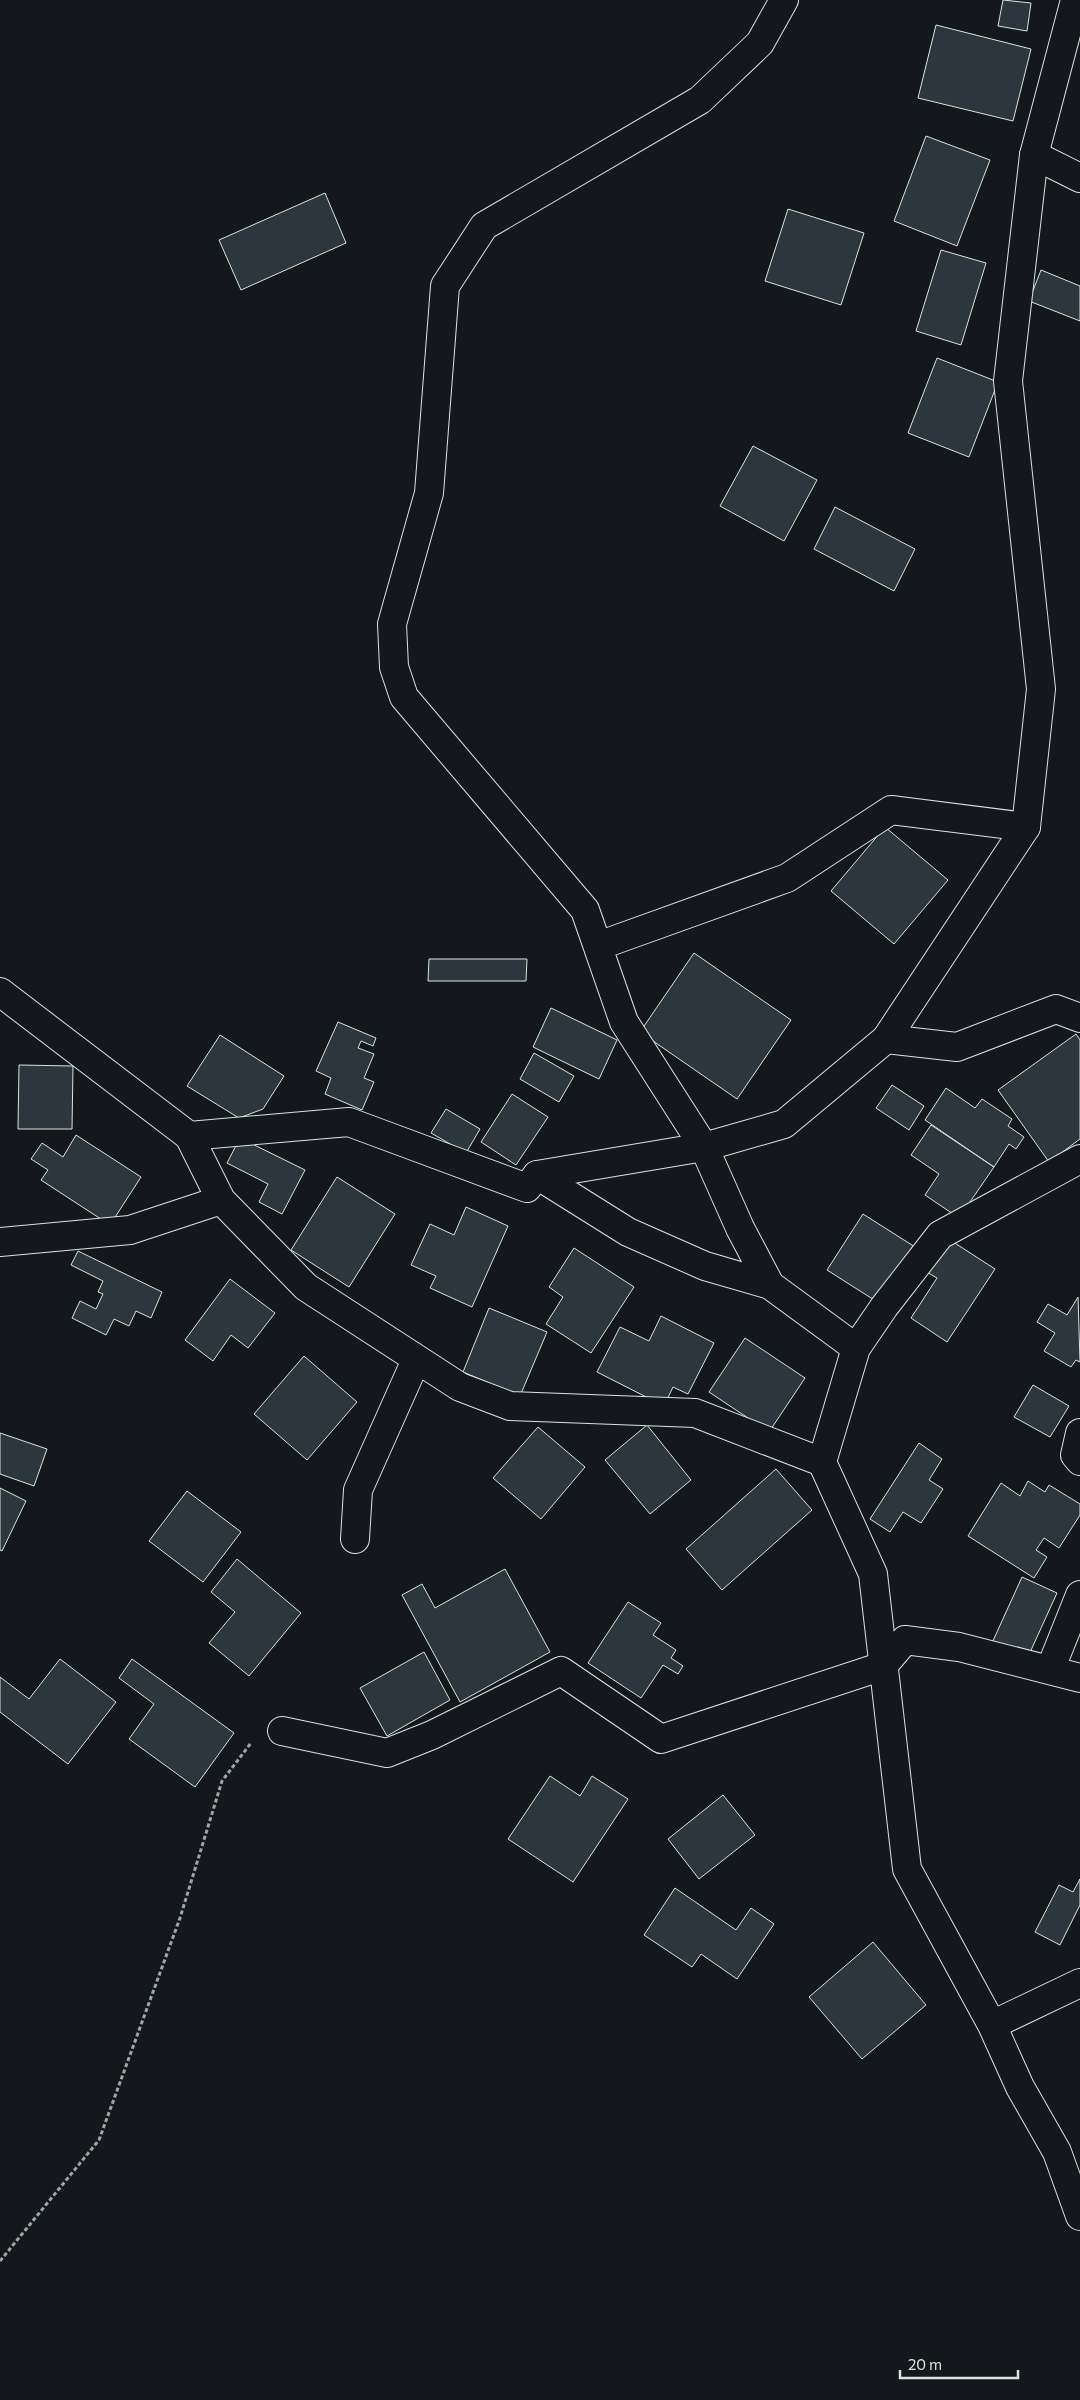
<svg xmlns="http://www.w3.org/2000/svg" width="1080" height="2400" font-family="Commissioner,sans-serif">
<rect width="100%" height="100%" fill="#14181c"/>
<path fill="#2c363c" stroke="#d8e6dc" d="M1003 0 1031 3 1027 31 998 26Z
M936 25 1031 49 1013 121 918 98Z
M926 136 990 160 957 246 894 221Z
M325 193 346 243 241 290 219 240Z
M788 209 864 233 841 305 765 281Z
M941 250 986 263 961 345 916 331Z
M1041 270 1080 286V321L1029 301Z
M937 358 998 382 969 457 908 433Z
M753 446 817 480 784 541 720 506Z
M835 507 915 549 894 591 814 549Z
M885 827 948 880 894 944 831 891Z
M694 953 791 1020 737 1099 640 1032Z
M429 959H527L526 981H428Z
M551 1008 617 1040 599 1079 533 1047Z
M338 1022 376 1038 373 1046 361 1041 358 1048 374 1054 364 1078 374 1082 362 1110 325 1094 331 1078 316 1071Z
M1076 1034 1080 1040V1139L1049 1162 998 1090Z
M220 1035 284 1076 263 1109 239 1118 187 1086Z
M534 1053 574 1076 559 1102 520 1079Z
M19 1065 73 1066 72 1129H18Z
M892 1085 924 1106 909 1130 876 1108Z
M946 1088 975 1108 982 1099 1012 1119 1008 1126 1024 1137 1016 1149 1009 1144 994 1167 925 1120Z
M512 1094 548 1117 516 1165 481 1142Z
M446 1109 480 1129 466 1153 431 1133Z
M931 1125 994 1167 959 1218 925 1195 939 1174 911 1155Z
M76 1135 141 1177 110 1225 41 1180 48 1170 31 1159 42 1143 63 1157Z
M240 1138 305 1170 282 1214 259 1202 268 1184 227 1163Z
M337 1177 395 1214 349 1287 291 1250Z
M466 1207 508 1226 472 1307 430 1288 436 1276 411 1265 430 1224 454 1235Z
M863 1214 915 1247 879 1303 827 1270Z
M947 1238 995 1269 947 1342 911 1318 937 1278 925 1271Z
M574 1248 634 1287 591 1353 546 1324 563 1297 549 1287Z
M78 1251 162 1292 151 1318 136 1311 129 1326 114 1319 106 1335 72 1318 80 1301 96 1309 103 1294 98 1292 103 1281 71 1265Z
M230 1279 275 1313 248 1348 231 1335 213 1361 185 1340Z
M1078 1297 1080 1362 1076 1360 1071 1367 1044 1351 1055 1333 1037 1322 1048 1304 1067 1315Z
M489 1308 547 1332 520 1396 463 1372Z
M661 1316 714 1343 688 1394 673 1387 664 1406 597 1372 620 1327 649 1341Z
M745 1338 805 1378 769 1432 709 1392Z
M304 1356 357 1402 307 1460 254 1414Z
M1033 1385 1069 1406 1050 1437 1014 1417Z
M647 1425 691 1480 650 1514 605 1460Z
M538 1427 585 1467 541 1519 493 1478Z
M0 1433 47 1449 34 1486 0 1474Z
M919 1443 942 1459 929 1480 943 1489 921 1523 903 1512 890 1532 870 1519Z
M776 1469 812 1510 722 1590 686 1549Z
M1028 1481 1045 1492 1049 1485 1080 1504V1515L1059 1548 1044 1538 1036 1550 1047 1557 1034 1578 968 1536 1001 1483 1020 1496Z
M0 1488 26 1501 2 1551 0 1550Z
M187 1491 241 1532 203 1582 149 1541Z
M237 1559 301 1613 249 1676 209 1643 235 1612 211 1592Z
M505 1569 550 1652 460 1702 402 1595 422 1584 435 1608Z
M1022 1577 1057 1593 1027 1659 992 1643Z
M628 1602 661 1623 653 1635 676 1650 671 1658 683 1666 678 1674 663 1665 641 1698 588 1663Z
M424 1652 450 1700 387 1736 360 1688Z
M60 1659 116 1702 68 1764 0 1712V1677L29 1699Z
M132 1659 234 1733 195 1787 129 1739 154 1704 119 1678Z
M550 1776 580 1796 592 1776 628 1799 573 1882 508 1839Z
M723 1795 755 1835 699 1879 668 1839Z
M1080 1879V1905L1060 1945 1035 1932 1059 1885 1073 1892Z
M675 1888 736 1930 751 1908 774 1924 737 1979 701 1954 692 1967 644 1935Z
M873 1942 926 2005 862 2059 809 1997Z"/>
<g fill="none" stroke-linecap="round" stroke-linejoin="round">
<g stroke="#d8e6dc" stroke-width="30">
<path id="street" d="M1034 155 1080 178
M598 946 787 878 891 810 1026 827
M886 1039 957 1047 1056 1009 1080 1018
M189 1136 221 1200 306 1287 460 1387 510 1406 695 1413 822 1462 873 1574 907 1869 992 2025 1020 2087 1057 2152 1080 2216
M537 1175 628 1232 705 1266 770 1285 856 1348
M0 1242 130 1230 221 1200
M770 1285 740 1228 704 1147 624 1022 585 910 404 697 394 667 392 624 429 493 445 286 484 226 700 100 760 43 784 0
M1080 1433 1075 1455 1080 1461
M822 1462 856 1348 884 1307 940 1235 1080 1159
M355 1539 358 1490 416 1360
M1050 1670 1080 1595
M282 1731 387 1753 432 1735 561 1671 661 1739 883 1666 905 1640 959 1647 1080 1678
M992 2025 1080 1983"/>
</g>
<g stroke="#d8e6dc" stroke-width="30">
<path id="secondary" d="M0 992 189 1136 349 1122 527 1188 537 1175 704 1147 784 1124 886 1039 1026 827 1041 689 1008 381 1034 155 1075 0"/>
</g>
<path stroke="#9da8a2" stroke-width="3" stroke-dasharray="4 2.5" stroke-linecap="butt" d="M0 2261 99 2140 180 1918 222 1781 251 1743"/>
<use href="#street" stroke="#14181c" stroke-width="28"/>
<use href="#secondary" stroke="#14181c" stroke-width="28"/>
</g>
<path d="M900 2370v8h118v-8" fill="none" stroke="#d8e6dc" stroke-width="2.5"/>
<text x="908" y="2370" font-size="15" fill="#d8e6dc" stroke="#14181c" stroke-width="4" paint-order="stroke">20 m</text>
</svg>
